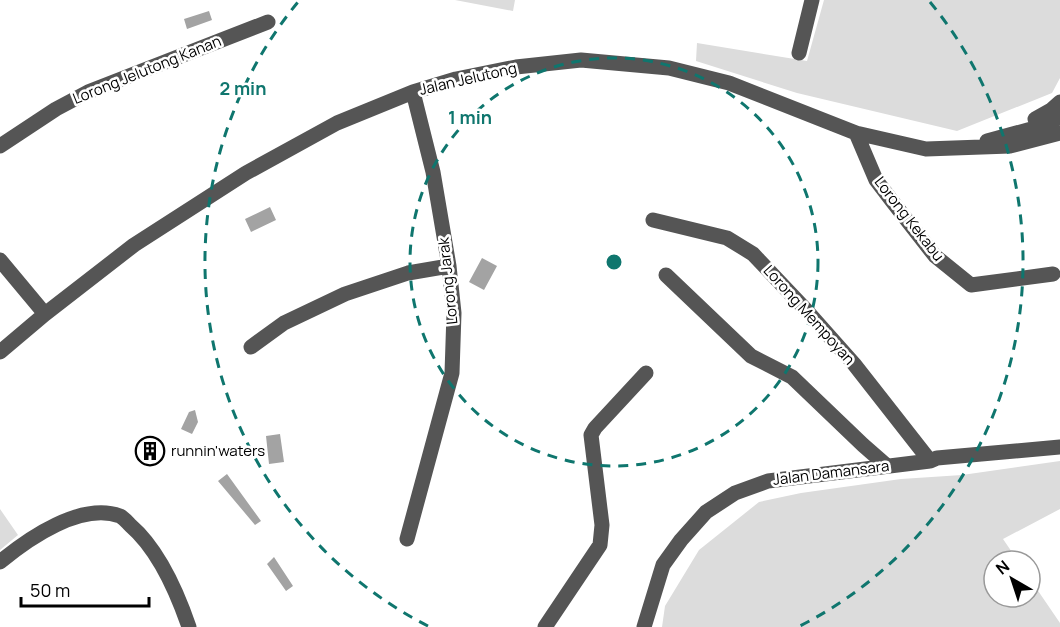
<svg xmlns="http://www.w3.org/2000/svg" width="1060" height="627" font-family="Manrope,sans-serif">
<rect width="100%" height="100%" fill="#fff"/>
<path fill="#dcdcdc" d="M455 0H515L513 11Z
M824 0H1060V78L1052 93 957 131 797 93 696 61 697 43 807 61Z
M1060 461V509L1003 539 1018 561H994V597H1030V579L1060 623V627H662L665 606 699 550 759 502 801 493 901 479 962 475Z
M0 509 18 535 0 550Z"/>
<path fill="#a3a3a3" d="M209 11 212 20 187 29 184 19Z
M270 207 276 220 251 232 245 219Z
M482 258 497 266 484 290 469 282Z
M195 410 198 422 192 434 181 429 189 412Z
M280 434 284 462 269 464 266 436Z
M227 474 261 521 255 525 218 481Z
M274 557 293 586 286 591 267 564Z"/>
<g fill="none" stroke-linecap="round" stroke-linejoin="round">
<path stroke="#555" stroke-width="15" d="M799 53 812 0
M1035 119 1051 110 1060 102
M856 133 876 180 892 201 935 256 971 285 1053 274
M987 141 1035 128 1060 117
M0 146 56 109 88 92 268 22
M653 220 727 238 753 254 806 310 854 364 930 461
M0 260 45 314
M666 275 751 356 792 377 863 445 887 466
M251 347 284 323 345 294 408 273 449 266
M0 352 45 314 134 245 246 173 337 123 413 92 456 79 516 67 581 60 669 68 729 83 856 133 926 149 1010 146 1060 133
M407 539 452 373 454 313 449 266 433 172 413 92
M0 562C29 538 81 502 120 516 124 518 127 522 130 525 158 549 177 592 189 627
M545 627 600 545 602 525 591 435 595 428 646 373
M644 627 663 565 681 540 706 512 735 493 768 481 930 461 937 458 1060 447"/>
</g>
<g fill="none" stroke="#0f766e" stroke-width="3" stroke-dasharray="10 8">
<circle cx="614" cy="262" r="204"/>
<path d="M428 626A409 409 0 0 1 298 2M930 2A409 409 0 0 1 800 626"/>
</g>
<defs>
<g id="building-ring" transform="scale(1.5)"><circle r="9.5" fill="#fff" stroke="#000" stroke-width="1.5"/><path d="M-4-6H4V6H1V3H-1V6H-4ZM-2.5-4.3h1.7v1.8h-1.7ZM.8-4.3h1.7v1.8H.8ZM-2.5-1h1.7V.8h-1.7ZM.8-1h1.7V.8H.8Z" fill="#000"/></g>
</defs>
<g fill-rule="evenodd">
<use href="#building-ring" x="150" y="451"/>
</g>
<g text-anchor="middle" stroke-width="5" stroke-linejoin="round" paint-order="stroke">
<g font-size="15" fill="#000" stroke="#fff">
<text transform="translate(147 70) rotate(-22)" y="5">Lorong Jelutong Kanan</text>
<text transform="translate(468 79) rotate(-13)" y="5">Jalan Jelutong</text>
<text transform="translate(909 219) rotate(52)" y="5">Lorong Kekabu</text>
<text transform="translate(448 281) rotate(-96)" y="5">Lorong Jarak</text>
<text transform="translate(809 315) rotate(48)" y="5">Lorong Mempoyan</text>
<text transform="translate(831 473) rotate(-7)" y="5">Jalan Damansara</text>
</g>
<g font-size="15" fill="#000" stroke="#fff" text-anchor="start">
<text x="171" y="456">runnin'waters</text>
</g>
</g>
<circle cx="614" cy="262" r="9" fill="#0f766e" stroke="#fff" stroke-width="3"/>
<g font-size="18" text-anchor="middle" font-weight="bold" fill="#0f766e" stroke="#fff" stroke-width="5" stroke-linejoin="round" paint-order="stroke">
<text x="243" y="95">2 min</text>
<text x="470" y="124">1 min</text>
</g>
<g transform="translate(1012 579) rotate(321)"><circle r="28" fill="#ffffff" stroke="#999999" stroke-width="1.5"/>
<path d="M0-4.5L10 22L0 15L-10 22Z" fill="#000000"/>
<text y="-9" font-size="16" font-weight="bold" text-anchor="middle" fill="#000000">N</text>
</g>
<path d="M21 597v9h128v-9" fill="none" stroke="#000000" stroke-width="3"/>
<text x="30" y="597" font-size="18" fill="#000000" stroke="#ffffff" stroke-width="4.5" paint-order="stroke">50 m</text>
</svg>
